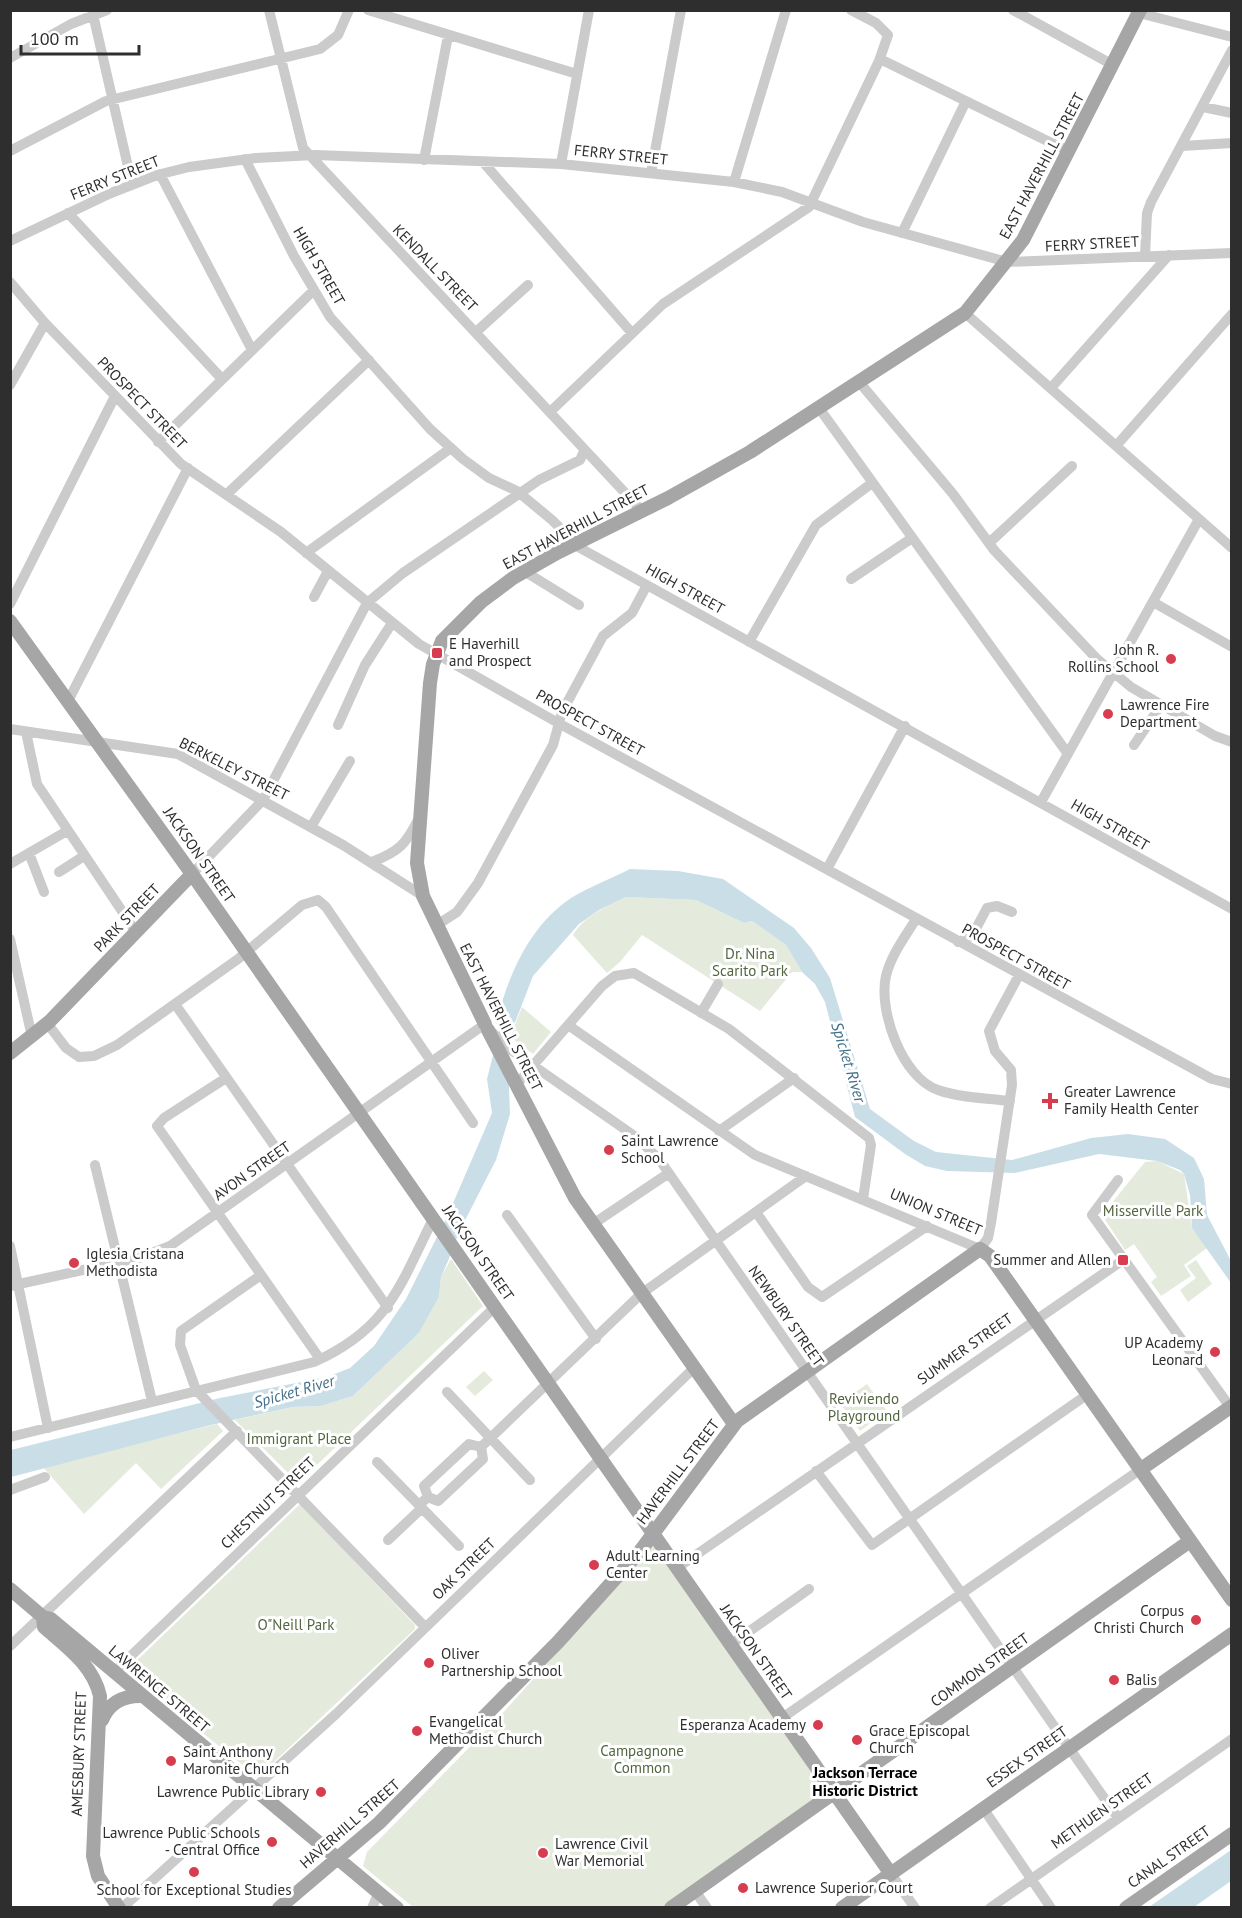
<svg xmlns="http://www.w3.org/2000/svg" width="1242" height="1918" font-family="'PT Sans',sans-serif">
<rect width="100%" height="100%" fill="#fff"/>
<path fill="#e4eadc" d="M626 897 696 900 744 923 752 921 786 945 802 972H792L760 1011 642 935 620 962 607 973 573 935C585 915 606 907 626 897Z
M522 1007 551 1032 533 1054 510 1037Z
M1157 1161 1184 1174 1192 1228 1207 1248 1184 1265 1191 1276 1161 1296 1151 1282 1157 1277 1134 1244 1125 1250 1102 1215 1145 1162Z
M451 1259 483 1306 298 1483 235 1420 293 1407 321 1406 353 1396 419 1333 439 1297 441 1277Z
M1196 1260 1212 1284 1188 1302 1180 1290 1196 1278 1187 1266Z
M484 1371 493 1380 475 1396 466 1387Z
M867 1384 887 1411 860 1431 840 1403Z
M217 1424 223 1431 161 1489 136 1463 84 1514 43 1467Z
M300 1504 415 1625V1629L258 1777 180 1715 128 1669Z
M656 1542 827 1792 664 1907H413L363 1866 367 1852 502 1714Z"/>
<path fill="#cadee8" d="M630 869 678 871 723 879 794 928 811 948 830 978 870 1109 914 1141 936 1152 1012 1160 1091 1138 1128 1134 1165 1139 1194 1158 1204 1179 1207 1215 1231 1261V1283L1192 1228 1190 1195 1184 1174 1180 1170 1157 1161 1099 1154 1015 1173 947 1171 925 1166 905 1154 855 1117 825 1002 815 984 802 972 786 945 752 921 744 923 696 900 626 897 599 910 579 924 533 976 516 1020 507 1035 510 1114 496 1160 459 1232 448 1261 441 1277 439 1297 419 1333 353 1396 321 1406 293 1407 211 1425 11 1477V1450L220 1398 327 1377 350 1368 374 1346 406 1299 447 1217 492 1113 487 1079 500 1028 496 1023C508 976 529 926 571 898 589 887 610 879 630 869Z
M1231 1850V1881L1194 1907H1149Z"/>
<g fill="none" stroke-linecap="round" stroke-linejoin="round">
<path stroke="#cbcbcb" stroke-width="10" d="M92 10 132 184
M269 10 303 148 642 511
M368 10 577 74
M1013 10 1113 65
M1139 13 1232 37
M10 58 71 24 107 10
M880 59 1070 152
M1203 107 1232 113
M1182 146 1232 143
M10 151 106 101 320 49 338 35 349 10
M245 159 294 256 330 317 430 429 463 459 489 478 517 491 552 520 580 548 1232 909
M424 160 448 36
M483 162 631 332
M561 164 589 10
M651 173 681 10
M160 174 252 350
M734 182 786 10
M68 213 222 379
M902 233 966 101
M10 241 111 193 157 175 189 167 256 158 315 155 561 164 734 182 782 192 863 222 1007 262 1232 253
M1145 256 1147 213 1151 202 1232 50
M10 282 44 322 181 464 281 532 419 644 560 724 1212 1079 1232 1084
M965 313 1232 548
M476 332 528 285
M860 383 953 494 994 550 1096 658 1131 687 1215 736 1232 742
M10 385 45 323
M1051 388 1169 255
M819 408 1068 754
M551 411 663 304 809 207 879 61 888 35 876 23 851 10
M158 442 313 291
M1116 446 1232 314
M227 494 369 360
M989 543 1072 466
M306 553 451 448
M524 571 579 605
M851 579 912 538
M314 597 328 571
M1153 602 1232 647
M10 604 115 396
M749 642 816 525 872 483
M68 701 188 468
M338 725 365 665 392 623
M10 729 178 754 343 845 423 896
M26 732 37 784 136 932
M1134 745 1161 705
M1041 802 1199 519
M311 827 350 761
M29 853 44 892
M372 862C400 851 406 844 419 818
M10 864 67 831
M827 869 905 726
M59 872 84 856
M192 874 263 800 367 603 403 573 507 502 539 480 580 460 584 451
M916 919C905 937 891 955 886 976 878 1010 902 1078 938 1090 960 1098 987 1098 1010 1101
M437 925 457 912 478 883 553 745 562 712 603 636 632 613 647 585
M10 939 32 1037
M958 942 972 936 987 908 997 906 1012 912
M175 1004 388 1308
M701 1013 718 984
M47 1023 66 1048 79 1057 94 1056 117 1045 238 959 302 905 318 900 326 907 473 1123
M568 1025 755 1155 980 1249 988 1238 991 1223 1012 1085 1011 1070 995 1051 989 1031 1019 975
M493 1033 508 1048 636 1137 659 1159 1118 1818
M226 1078 164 1118 157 1126 320 1359
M516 1085 602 986 615 976 634 973 729 1029 869 1138 871 1145 863 1199
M719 1131 794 1078
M95 1165 152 1401
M1118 1180 1092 1215 1230 1407
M756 1212 808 1287 822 1297 927 1226
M507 1215 596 1339
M593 1224 669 1173
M10 1246 48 1428
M261 1275 181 1331 180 1345 196 1390 425 1627
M10 1286 142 1257 170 1246 485 1024
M447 1392 530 1480
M10 1437 314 1362C388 1329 400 1286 433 1219
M481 1447 483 1459 438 1501 428 1497 424 1486 469 1444 481 1447 641 1294 806 1176
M377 1462 419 1505 428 1497
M816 1471 872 1545 1088 1394
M10 1490 45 1477
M419 1505 459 1546
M388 1540 422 1508
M677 1568 1123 1260
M730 1645 809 1589
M10 1646 237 1431
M113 1673 496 1306
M782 1718 1141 1469
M983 1808 1051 1908
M891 1874 915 1908
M695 1891 707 1908
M122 1908 336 1714 694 1368
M372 1908 379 1892
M990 1908 1232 1739"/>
<path stroke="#a6a6a6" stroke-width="14" d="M10 621 192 874 891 1874
M485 1024 423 896 417 863 430 683 433 664 442 641 481 602 513 578 557 553 668 498 750 452 965 313 1023 240 1140 10
M488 1030 575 1198 734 1424
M10 1053 49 1022 192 874
M1141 1469 1232 1406
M10 1589 43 1617 51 1619 397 1908
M43 1617 44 1627C67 1647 93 1665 100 1696L93 1856 98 1876 119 1908
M102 1720C109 1703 122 1696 140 1696
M279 1908 379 1823 558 1642 641 1550 737 1421 980 1249 990 1256 1012 1287 1232 1600
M671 1908 1190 1541
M842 1908 1232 1634
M1126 1908 1232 1834"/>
</g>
<g fill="#d73d4f" stroke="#fff" stroke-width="2">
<rect x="431" y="647" width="12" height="12" rx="3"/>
<circle cx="1171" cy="659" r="6"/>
<circle cx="1108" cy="714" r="6"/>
<path d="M1047 1092h6v6h6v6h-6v6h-6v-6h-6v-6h6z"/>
<circle cx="609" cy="1150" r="6"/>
<rect x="1117" y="1254" width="12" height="12" rx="3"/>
<circle cx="74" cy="1263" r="6"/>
<circle cx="1215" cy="1352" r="6"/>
<circle cx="594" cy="1565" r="6"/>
<circle cx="1196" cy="1620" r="6"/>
<circle cx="429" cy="1663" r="6"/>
<circle cx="1114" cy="1680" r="6"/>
<circle cx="818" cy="1725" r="6"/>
<circle cx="417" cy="1731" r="6"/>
<circle cx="857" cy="1740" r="6"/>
<circle cx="171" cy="1761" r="6"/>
<circle cx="321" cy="1792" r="6"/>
<circle cx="272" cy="1842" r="6"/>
<circle cx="543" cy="1853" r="6"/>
<circle cx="194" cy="1872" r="6"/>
<circle cx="743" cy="1888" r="6"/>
</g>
<g text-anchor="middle" stroke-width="6" stroke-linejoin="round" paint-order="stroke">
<g font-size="15" fill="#2e2e2e" stroke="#fff">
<text transform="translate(621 155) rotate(6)" y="5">FERRY STREET</text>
<text transform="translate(1042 166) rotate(-62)" y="5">EAST HAVERHILL STREET</text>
<text transform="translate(115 178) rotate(-22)" y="5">FERRY STREET</text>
<text transform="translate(1092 244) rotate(-3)" y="5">FERRY STREET</text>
<text transform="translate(319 266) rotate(60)" y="5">HIGH STREET</text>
<text transform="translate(435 268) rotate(46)" y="5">KENDALL STREET</text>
<text transform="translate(142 403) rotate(46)" y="5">PROSPECT STREET</text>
<text transform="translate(576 527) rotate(-28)" y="5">EAST HAVERHILL STREET</text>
<text transform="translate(685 589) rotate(29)" y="5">HIGH STREET</text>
<text transform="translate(590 723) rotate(29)" y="5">PROSPECT STREET</text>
<text transform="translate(234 769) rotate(27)" y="5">BERKELEY STREET</text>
<text transform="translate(1110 825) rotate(30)" y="5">HIGH STREET</text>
<text transform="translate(199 855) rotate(55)" y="5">JACKSON STREET</text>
<text transform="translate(127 918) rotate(-46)" y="5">PARK STREET</text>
<text transform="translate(1016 957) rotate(29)" y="5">PROSPECT STREET</text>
<text transform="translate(501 1017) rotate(63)" y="5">EAST HAVERHILL STREET</text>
<text transform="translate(252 1171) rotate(-35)" y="5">AVON STREET</text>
<text transform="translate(936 1212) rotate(23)" y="5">UNION STREET</text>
<text transform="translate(478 1253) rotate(55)" y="5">JACKSON STREET</text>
<text transform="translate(786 1316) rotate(55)" y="5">NEWBURY STREET</text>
<text transform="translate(965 1349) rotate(-35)" y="5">SUMMER STREET</text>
<text transform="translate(678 1472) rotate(-53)" y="5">HAVERHILL STREET</text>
<text transform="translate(268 1503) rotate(-44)" y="5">CHESTNUT STREET</text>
<text transform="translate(464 1569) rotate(-44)" y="5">OAK STREET</text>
<text transform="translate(756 1652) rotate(55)" y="5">JACKSON STREET</text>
<text transform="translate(980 1670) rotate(-35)" y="5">COMMON STREET</text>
<text transform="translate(159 1689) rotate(40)" y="5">LAWRENCE STREET</text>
<text transform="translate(79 1754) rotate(-88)" y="5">AMESBURY STREET</text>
<text transform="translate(1027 1757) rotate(-35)" y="5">ESSEX STREET</text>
<text transform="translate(1102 1811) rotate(-35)" y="5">METHUEN STREET</text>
<text transform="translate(350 1824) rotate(-41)" y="5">HAVERHILL STREET</text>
<text transform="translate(1169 1857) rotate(-35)" y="5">CANAL STREET</text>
</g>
<g font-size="15" fill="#2e2e2e" stroke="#fff" text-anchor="start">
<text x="449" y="649">E Haverhill<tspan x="449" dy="17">and Prospect</tspan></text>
<text x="1159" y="655" text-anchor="end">John R.<tspan x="1159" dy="17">Rollins School</tspan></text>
<text x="1120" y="710">Lawrence Fire<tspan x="1120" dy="17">Department</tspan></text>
<text x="1064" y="1097">Greater Lawrence<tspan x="1064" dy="17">Family Health Center</tspan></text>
<text x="621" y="1146">Saint Lawrence<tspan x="621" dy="17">School</tspan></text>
<text x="86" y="1259">Iglesia Cristana<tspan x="86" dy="17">Methodista</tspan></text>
<text x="1111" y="1265" text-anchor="end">Summer and Allen</text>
<text x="1203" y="1348" text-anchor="end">UP Academy<tspan x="1203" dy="17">Leonard</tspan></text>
<text x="606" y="1561">Adult Learning<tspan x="606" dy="17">Center</tspan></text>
<text x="1184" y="1616" text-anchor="end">Corpus<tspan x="1184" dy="17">Christi Church</tspan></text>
<text x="441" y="1659">Oliver<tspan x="441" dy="17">Partnership School</tspan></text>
<text x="1126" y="1685">Balis</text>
<text x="429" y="1727">Evangelical<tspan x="429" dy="17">Methodist Church</tspan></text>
<text x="806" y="1730" text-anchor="end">Esperanza Academy</text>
<text x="869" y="1736">Grace Episcopal<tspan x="869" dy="17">Church</tspan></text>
<text x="183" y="1757">Saint Anthony<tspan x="183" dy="17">Maronite Church</tspan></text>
<text x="309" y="1797" text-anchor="end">Lawrence Public Library</text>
<text x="260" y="1838" text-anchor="end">Lawrence Public Schools<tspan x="260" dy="17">- Central Office</tspan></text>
<text x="555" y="1849">Lawrence Civil<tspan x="555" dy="17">War Memorial</tspan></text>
<text x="755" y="1893">Lawrence Superior Court</text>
<text x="194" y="1895" text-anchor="middle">School for Exceptional Studies</text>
</g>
<g font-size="15" fill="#52653f" stroke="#fff">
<text x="750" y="959">Dr. Nina<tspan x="750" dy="17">Scarito Park</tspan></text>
<text x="1153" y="1216">Misserville Park</text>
<text x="864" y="1404">Reviviendo<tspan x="864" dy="17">Playground</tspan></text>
<text x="299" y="1444">Immigrant Place</text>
<text x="296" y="1630">O"Neill Park</text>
<text x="642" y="1756">Campagnone<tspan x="642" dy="17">Common</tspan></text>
</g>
<g font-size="16" font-style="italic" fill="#427089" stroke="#fff">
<text transform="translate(849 1062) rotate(73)" y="6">Spicket River</text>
<text transform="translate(294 1391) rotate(-16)" y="6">Spicket River</text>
</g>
<g font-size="16" font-weight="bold" fill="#000" stroke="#fff">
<text x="865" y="1778">Jackson Terrace<tspan x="865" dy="18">Historic District</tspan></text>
</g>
</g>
<rect width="1242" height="1918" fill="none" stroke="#2e2e2e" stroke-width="24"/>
<path d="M21 45v9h118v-9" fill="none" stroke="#2e2e2e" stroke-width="3"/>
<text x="30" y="45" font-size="18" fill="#2e2e2e" stroke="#ffffff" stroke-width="4.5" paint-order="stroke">100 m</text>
</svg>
